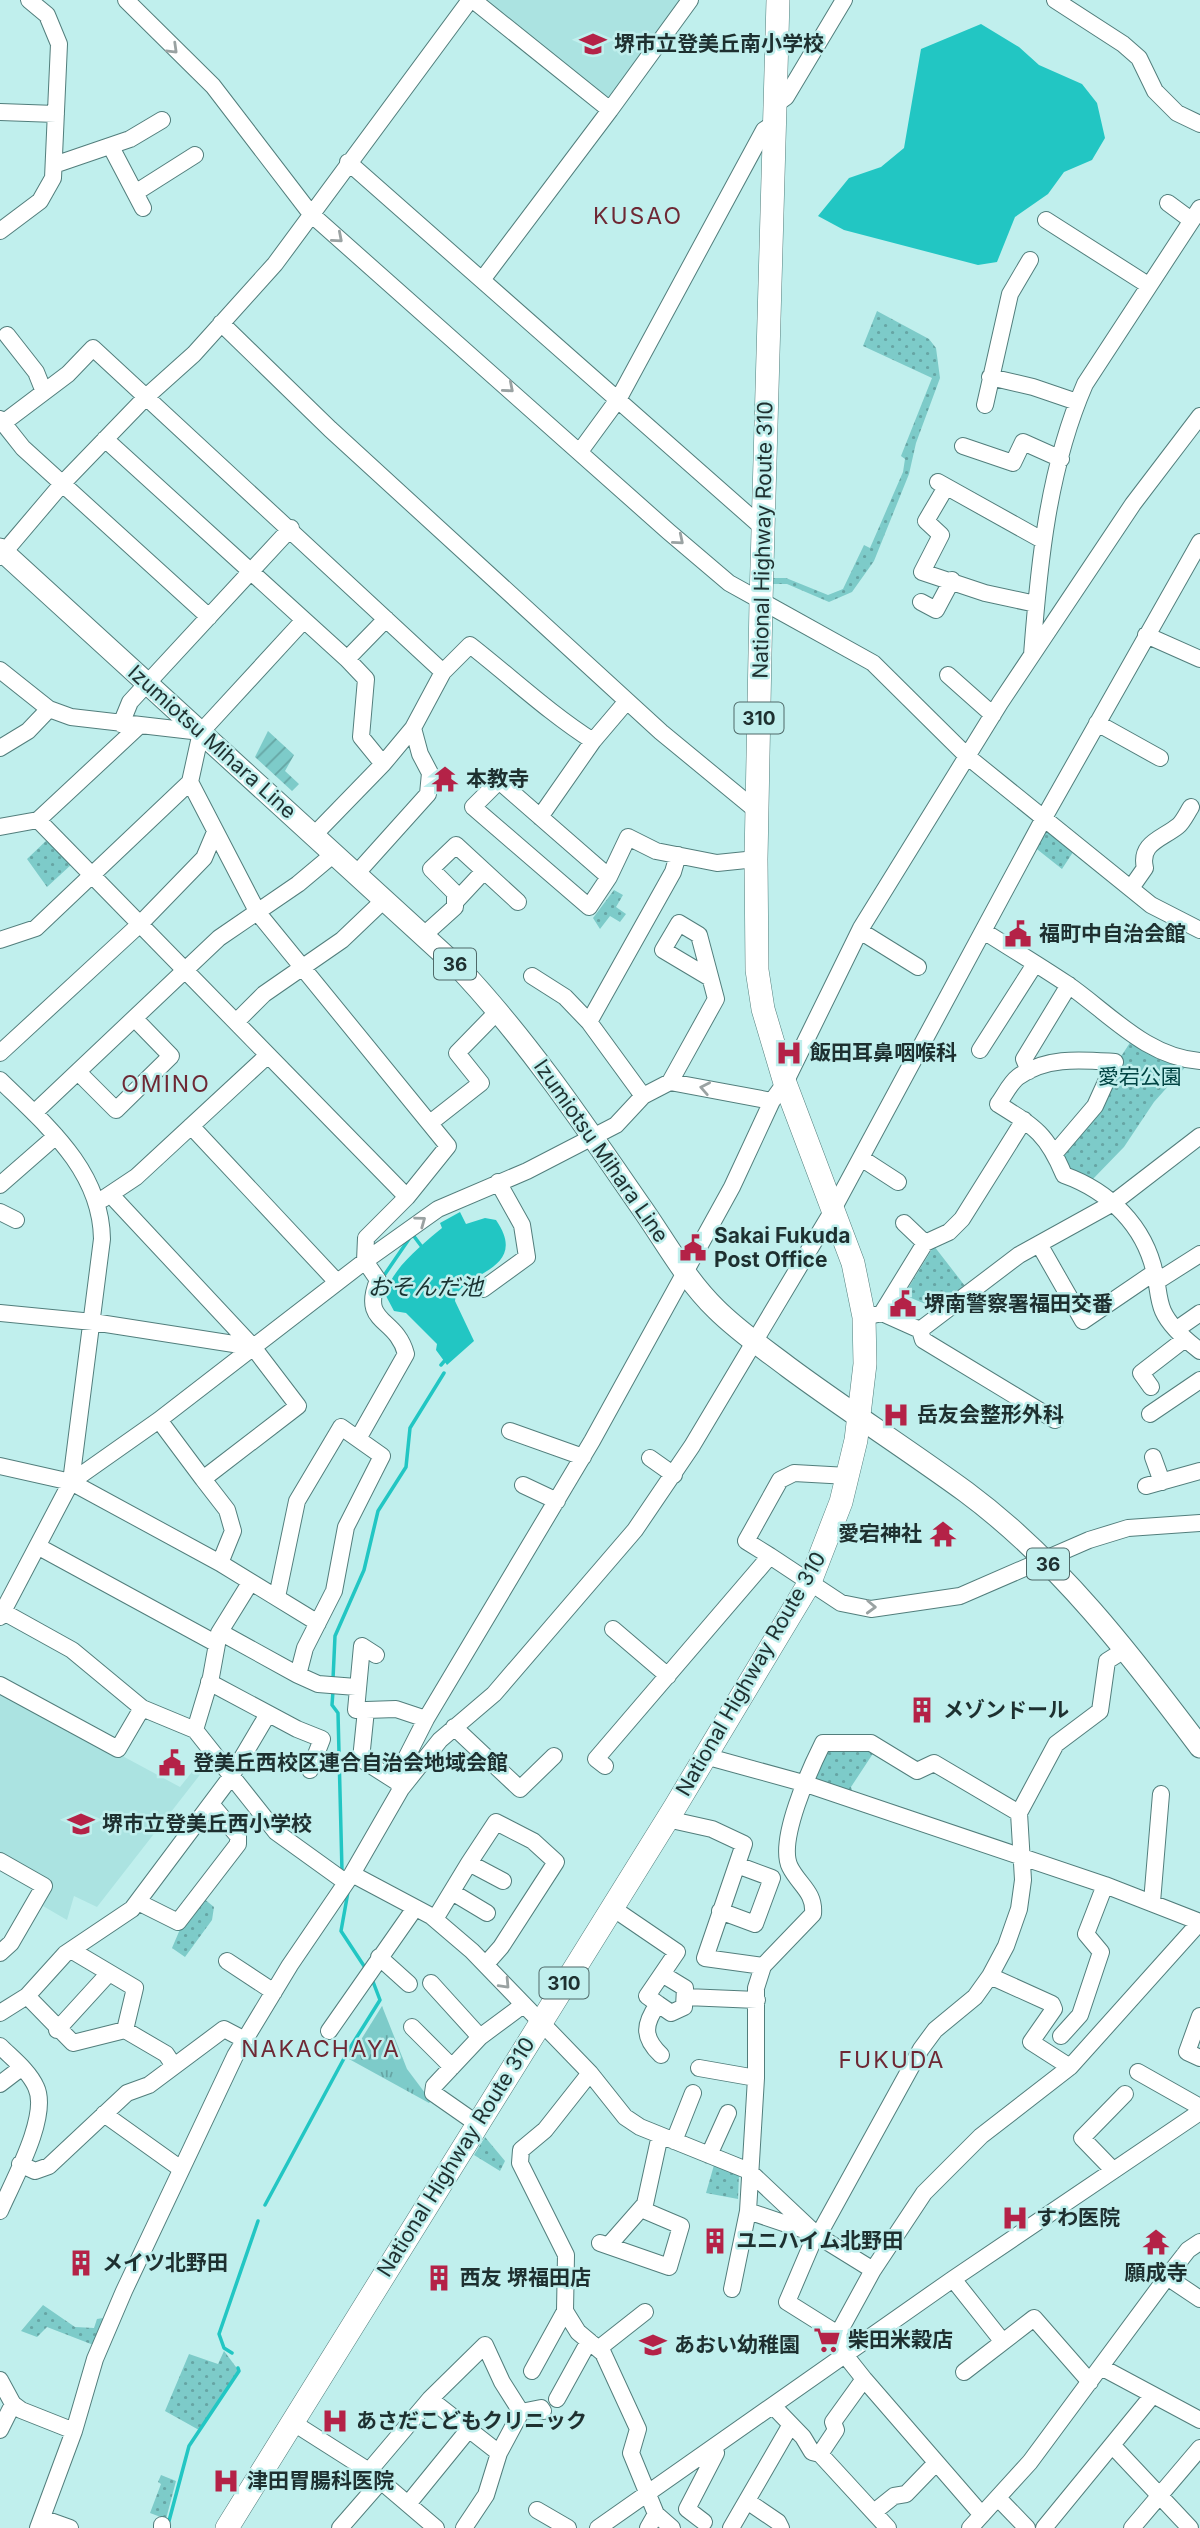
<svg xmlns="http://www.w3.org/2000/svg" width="1200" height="2528" font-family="Inter,'Noto Sans JP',sans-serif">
<defs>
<pattern id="grass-tufts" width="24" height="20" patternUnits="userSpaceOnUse" patternTransform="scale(1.75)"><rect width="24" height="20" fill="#7dcbc9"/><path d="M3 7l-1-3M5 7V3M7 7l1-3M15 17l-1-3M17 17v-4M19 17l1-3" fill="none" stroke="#66a5a4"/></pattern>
<pattern id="park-dots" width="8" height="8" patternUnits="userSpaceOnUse" patternTransform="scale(1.75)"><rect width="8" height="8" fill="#7dcbc9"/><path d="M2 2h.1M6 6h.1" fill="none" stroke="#66a5a4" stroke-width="1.8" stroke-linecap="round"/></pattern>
<pattern id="garden-furrows" width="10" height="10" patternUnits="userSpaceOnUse" patternTransform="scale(1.75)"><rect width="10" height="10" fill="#7dcbc9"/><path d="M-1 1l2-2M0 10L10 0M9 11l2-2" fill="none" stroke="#66a5a4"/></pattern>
</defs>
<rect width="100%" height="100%" fill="#c0efed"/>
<path fill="#abe3e1" d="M483 0H683L610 99H603Z
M0 1690 180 1787 199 1763 206 1767 97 1907 74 1896 67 1920 43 1906 53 1886 0 1856Z"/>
<path fill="url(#grass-tufts)" d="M382 2006 407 2069 431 2101 429 2103 349 2059Z"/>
<path fill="url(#park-dots)" d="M877 311 929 339 936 348 940 378 916 443 909 474 874 561 852 592 829 602 787 584H772V578H786L828 595 843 589 864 545 870 548 903 472 905 459 901 456 932 378 863 346Z
M1046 825 1077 846 1062 869 1033 846Z
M49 838 73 863 47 887 27 859Z
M614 890 623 895 616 907 626 914 620 922 610 916 600 929 593 918Z
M1133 1038 1188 1064 1154 1102 1124 1147 1092 1180 1068 1171 1059 1152Z
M934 1246 965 1286 935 1308 904 1295Z
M867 1748 874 1752 851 1787 853 1795 816 1783 811 1775 825 1750Z
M203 1898 214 1907 212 1920 185 1957 172 1948 181 1927Z
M485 2137 505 2161 500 2171 474 2155Z
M714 2165 739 2174 738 2199 706 2193Z
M43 2305 75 2327 94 2328 97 2319 109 2317 96 2346 47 2327 37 2337 21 2331Z
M224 2351 239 2371 199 2430 165 2411 189 2354 218 2364Z
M161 2475 176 2481 166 2519 150 2513 161 2484 158 2482Z"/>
<path fill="url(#garden-furrows)" d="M268 731 294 755 285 771 299 784 292 791 255 757Z"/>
<path fill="#22c6c3" d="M981 24 1019 47 1039 65 1082 84 1097 103 1105 138 1092 160 1064 172 1048 194 1015 217 997 262 978 265 844 230 818 216 849 178 881 167 904 148 921 49Z
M460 1212 466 1224 485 1218 496 1220C532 1272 457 1272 455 1301L474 1341 447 1365 436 1350 437 1344 406 1313 394 1311 386 1296C389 1270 423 1244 442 1228L440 1223Z"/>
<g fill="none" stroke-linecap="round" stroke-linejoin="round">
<path stroke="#22c6c3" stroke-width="3.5" d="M413 1235 422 1247
M383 1277 409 1239
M441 1365 447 1358
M333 1679 335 1636 364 1570 378 1511 406 1467 410 1428 444 1373
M333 1691 332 1705 338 1713 342 1871
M348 1892 341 1931 366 1969
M265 2205 348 2051 380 2000 372 1979
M232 2353 224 2348 219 2334 258 2221
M169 2521 189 2446 239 2371 238 2368"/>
<g stroke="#527e7c" stroke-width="18">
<path id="minor" d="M126 0 213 86 311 214 669 532 729 583 873 663 968 757 1151 905 1200 930
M473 0 610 110 690 0
M1055 0 1123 44 1139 58 1155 91 1177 113 1200 124
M775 105 786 97 844 0
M0 112 56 114
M111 147 143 208
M348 162 763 528
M54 165 130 139 162 120
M135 193 195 155
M1168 203 1191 220
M1046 220 1148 285
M0 231 40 201 53 178 59 44 47 15 29 0
M482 280 610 110
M221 323 330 429 661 732 757 811
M7 335 36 372 44 392
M990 377 1033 387 1077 402
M985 405 1010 294 1030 260
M0 419 23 448 209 617
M3 423 68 374 93 348 443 672
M105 439 347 659 366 679 361 737 383 764
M963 446 1013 463 1023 442 1061 459
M581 450 619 398 764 130 775 123
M938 482 1042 540
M946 487 926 521 941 535 922 572 985 593 1036 604
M0 557 62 484 146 397 194 354 275 264 470 0
M921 602 936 610 952 580
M1146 635 1200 659
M1032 655C1039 563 1048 469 1085 384L1200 208
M347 659 386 619
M0 670 49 709 71 717 201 732
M948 675 993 715
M1097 723 1160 758
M121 724 130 702 291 528
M0 748 28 731 49 709
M540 817 593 741 627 701
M38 820 139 726
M0 827 38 820 407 1197
M314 835 383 764 413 728 443 672 470 645C511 677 549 713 593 741
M357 873 428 794 430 773 420 754 413 728
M609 877 499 781 473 807 589 907 609 877 628 837 656 851 717 863 756 859
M1131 888 1145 868C1139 843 1162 839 1178 826 1183 822 1187 813 1191 807
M457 900 484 871
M860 931 918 967
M985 932C1012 949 1040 966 1067 984 1109 1013 1146 1057 1200 1061
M425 934 455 907V893L431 869 456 845 518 902
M0 940 36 928 190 782
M532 976 565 997 589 1022 643 1096
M236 1022 264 994 342 940 385 899
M589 1022 673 872 678 855
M980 1050 1035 964
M0 1053 140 924 204 858 215 832
M1029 1071 1024 1059 1069 985
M78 1072 116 1110 171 1056 135 1019
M0 1080C46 1125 101 1170 102 1239L71 1482 0 1617
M670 1082 716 999 699 935 679 923 663 950 710 978
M34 1113 219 938 298 884 335 853
M430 1123 481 1083 457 1053 499 1010
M191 1126 337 1282
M1055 1153 1095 1106 1115 1062C1083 1060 1046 1056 1018 1077 1010 1083 1004 1096 998 1104 1035 1127 1047 1134 1064 1175 1109 1191 1145 1226 1155 1274 1158 1286 1158 1300 1163 1311 1170 1327 1187 1341 1200 1351
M861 1158 898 1182
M0 1185 56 1136
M111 1195 253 1347 298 1406 203 1479 227 1510 233 1531 220 1563
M103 1199 136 1177 268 1055
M0 1212 16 1220
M904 1223 925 1243
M1039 1244 1083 1321 1155 1272
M1156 1282 1200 1254
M483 1289 527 1257 522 1225 498 1182
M0 1313 93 1322 253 1347
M882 1313 925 1243 949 1232 962 1219 1024 1120
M864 1317 882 1313 920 1330 1019 1255 1113 1203 1200 1136
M1177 1329 1200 1313
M920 1330 923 1340 1055 1420
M1151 1387 1141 1373 1185 1339
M1150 1414 1200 1380
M159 1420 203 1479
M510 1431 583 1457
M359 1437 406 1354C396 1316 360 1325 378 1280L365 1261 438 1209 527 1171 616 1125 643 1096 670 1082 772 1101
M1153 1457 1162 1482
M650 1458 674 1475
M0 1466 71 1482 220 1563 318 1623
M71 1482 159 1420 365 1261 366 1238 407 1197 448 1146 258 913 190 782 201 732 304 620
M523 1485 557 1501
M1146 1486 1200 1471
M39 1547 217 1644
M770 1556 746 1541 780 1480 794 1473 848 1476
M250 1583 219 1633 211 1677 195 1730 276 1832 344 1881
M0 1610 72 1650 142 1708 195 1730
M613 1629 668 1676
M220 1632 298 1675 305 1648 334 1591 346 1527 382 1456 341 1427 297 1501 277 1597
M298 1675 318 1684 356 1687
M209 1682 297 1729 322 1739 310 1770
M0 1685 118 1749 142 1708
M356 1710 362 1646 376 1655
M454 1727 520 1789 554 1756
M705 1756 803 1783 1105 1885 1200 1922
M605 1766 596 1759 770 1556 841 1603 871 1609 960 1596 1089 1540 1128 1528 1200 1523
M397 1782 361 1759 366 1710 396 1709 426 1719
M401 1789 397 1782 399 1772 426 1719 592 1441 732 1187 772 1101 785 1083 861 928 1000 703 1133 504 1200 416
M667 1819 712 1829 744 1844 705 1958 763 1966
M0 1861 44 1886 11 1943 0 1953
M352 1874 431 1916 472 1951 590 2073 625 2117 640 2127 749 2171 818 2236 873 2270
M452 1892 487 1913
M138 1902 178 1922 238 1844V1836L211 1804
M1152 1902 1161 1794
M611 1907 677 1952 647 1996 658 2004C644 2024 642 2037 661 2055
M720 1911 755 1924 772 1878 737 1865
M435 1919 469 1863
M71 1950 135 1988 125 2030
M379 1957 409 1984
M227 1961 274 1992
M486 1964 501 1947 556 1862 533 1841 496 1822 469 1863 503 1881
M990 1976 1052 2004 1054 2009 1031 2042 1070 2067
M431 1983 480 2037
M27 1996 73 2043 125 2030 166 2054 174 2066
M686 1997 757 2000
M658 2004 671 2013 684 2007 685 1988 662 1974
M0 2013 27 1996 65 1954 132 1909 230 1778 268 1714
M1200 2016 1187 2052 1200 2058
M412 2027 452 2067
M57 2030 109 1973
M329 2031 415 1908
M1061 2036 1080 2015 1101 1952 1086 1934 1105 1885
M0 2046C12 2058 29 2071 36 2087 50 2116 12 2183 0 2211
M699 2068 756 2078
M1138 2072 1200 2107
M590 2073 545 2130 521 2150 520 2163 566 2255 565 2311 578 2332 603 2353 638 2429 631 2453 656 2514 648 2528
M0 2084 21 2068
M104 2114 181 2169
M476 2123 433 2093 434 2086 480 2037 523 2005
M674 2141 693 2093
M709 2155 728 2113
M20 2164 35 2171 49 2166 127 2093 149 2085 224 2029 245 2040
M1113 2170 1082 2138 1125 2094
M818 2236 921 2049 935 2030 975 1997 990 1976 1006 1946 1019 1909 1023 1880 1019 1813 1056 1744 1100 1711 1107 1661 1126 1649
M600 2243 669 2267 681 2226 641 2209
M609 2245 645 2204 660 2135
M1167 2277 1200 2299
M953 2279 1003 2342
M732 2289 748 2211
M838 2334 787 2302 816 2234 748 2211 756 2078V1988L763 1966 813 1914C815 1892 799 1885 790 1867 777 1841 810 1769 823 1743H871L917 1771 934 1763 1019 1813
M598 2349 645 2312
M1101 2367 1200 2420
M532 2371 565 2311
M964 2372 1034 2318 1090 2382
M0 2380 13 2404 21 2410 74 2431
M430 2399 499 2453
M557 2399 589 2341
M773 2406 803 2437 812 2452 820 2454 888 2528
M521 2412 541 2408 543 2411
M292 2422 369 2471 436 2528
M0 2430 13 2404
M1112 2445 1152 2396
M820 2454 836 2430 833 2422 864 2379
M369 2471 430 2399 485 2345 502 2382 521 2412 499 2453 486 2495 464 2528
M998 2498 1027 2528
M747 2501 778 2522 781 2528
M408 2504 469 2429
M537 2510 568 2528
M874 2512 894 2496 906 2494 936 2463
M656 2514 672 2528
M982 2515 864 2379 845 2355 838 2334 873 2270 924 2193 981 2136 1070 2067 1200 1922
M42 2518 70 2528
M704 2522 687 2509 716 2453 713 2448
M38 2528 74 2431 95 2359 124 2291 235 2056 290 1965 352 1874 401 1789 440 1740 494 1694 635 1530 692 1446 830 1215 1045 816 1200 542
M162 2528V2525
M340 2528 381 2481
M598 2528 953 2279 1200 2112
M731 2528 790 2426
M970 2528 1030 2462 1167 2277 1188 2250 1200 2242
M1044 2528 1112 2445 1190 2528
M1132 2528 1200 2448"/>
</g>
<g stroke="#527e7c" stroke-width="23">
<path id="major" d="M0 549 462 971C529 1043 583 1123 639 1204 664 1239 685 1279 716 1309 738 1331 763 1348 788 1367 846 1410 907 1449 966 1492 1059 1561 1131 1655 1200 1747"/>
</g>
<g stroke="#527e7c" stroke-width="24">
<path id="highway" d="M227 2528 675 1807 810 1582 841 1502 856 1440 865 1364 864 1317 853 1263 785 1083 763 1009 757 970 756 859 761 602 778 0"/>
</g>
<use href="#minor" stroke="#fff" stroke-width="16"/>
<use href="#major" stroke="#fff" stroke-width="21"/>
<use href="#highway" stroke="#fff" stroke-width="23"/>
</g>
<defs><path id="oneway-chevron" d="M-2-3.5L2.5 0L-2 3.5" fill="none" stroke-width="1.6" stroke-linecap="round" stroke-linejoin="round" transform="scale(1.75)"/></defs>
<g stroke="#9aa2a2">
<use href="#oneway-chevron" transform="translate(173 49) rotate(44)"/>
<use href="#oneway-chevron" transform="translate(338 238) rotate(41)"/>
<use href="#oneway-chevron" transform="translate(509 388) rotate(41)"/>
<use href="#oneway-chevron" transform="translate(679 540) rotate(40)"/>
<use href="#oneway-chevron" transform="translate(705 1088) rotate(-169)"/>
<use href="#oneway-chevron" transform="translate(421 1221) rotate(-36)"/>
<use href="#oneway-chevron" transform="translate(871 1607) rotate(2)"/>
<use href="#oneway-chevron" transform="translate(505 1984) rotate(47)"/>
</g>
<defs>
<g id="school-bare" transform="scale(2.1)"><path d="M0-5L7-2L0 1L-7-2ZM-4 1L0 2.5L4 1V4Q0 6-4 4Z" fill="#b42247" stroke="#c0efed" stroke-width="2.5" paint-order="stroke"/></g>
<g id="temple-bare" transform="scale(2.1)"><path d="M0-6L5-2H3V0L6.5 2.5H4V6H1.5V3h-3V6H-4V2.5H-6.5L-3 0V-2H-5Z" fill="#b42247" stroke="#c0efed" stroke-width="2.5" paint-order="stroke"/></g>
<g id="civic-bare" transform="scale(2.1)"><path d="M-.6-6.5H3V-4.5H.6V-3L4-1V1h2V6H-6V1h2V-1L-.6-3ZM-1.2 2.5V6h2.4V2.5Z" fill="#b42247" stroke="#c0efed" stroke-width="2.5" paint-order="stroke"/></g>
<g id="hospital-bare" transform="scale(2.1)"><path d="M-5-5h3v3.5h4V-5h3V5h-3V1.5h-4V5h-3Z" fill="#b42247" stroke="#c0efed" stroke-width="2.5" paint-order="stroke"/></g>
<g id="building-bare" transform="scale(2.1)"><path d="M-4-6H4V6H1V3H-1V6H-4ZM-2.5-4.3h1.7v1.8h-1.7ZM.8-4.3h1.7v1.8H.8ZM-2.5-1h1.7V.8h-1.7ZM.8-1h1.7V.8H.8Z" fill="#b42247" stroke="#c0efed" stroke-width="2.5" paint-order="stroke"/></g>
<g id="supermarket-bare" transform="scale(2.1)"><path d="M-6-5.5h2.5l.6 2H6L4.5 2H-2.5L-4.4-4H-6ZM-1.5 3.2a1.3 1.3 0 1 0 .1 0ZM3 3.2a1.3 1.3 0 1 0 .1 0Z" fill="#b42247" stroke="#c0efed" stroke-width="2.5" paint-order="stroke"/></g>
</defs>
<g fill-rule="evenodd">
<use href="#school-bare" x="593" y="44"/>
<use href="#temple-bare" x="445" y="779"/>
<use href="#civic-bare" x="1018" y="934"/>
<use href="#hospital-bare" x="789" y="1053"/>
<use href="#civic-bare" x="693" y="1248"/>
<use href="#civic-bare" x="903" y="1304"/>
<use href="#hospital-bare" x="896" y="1415"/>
<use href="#temple-bare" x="943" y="1534"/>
<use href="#building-bare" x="922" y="1710"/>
<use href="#civic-bare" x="172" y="1763"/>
<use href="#school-bare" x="81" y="1824"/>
<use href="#hospital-bare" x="1015" y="2218"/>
<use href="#building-bare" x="715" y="2241"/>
<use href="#temple-bare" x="1156" y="2242"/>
<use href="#building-bare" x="81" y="2263"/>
<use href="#building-bare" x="439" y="2278"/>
<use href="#supermarket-bare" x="827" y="2340"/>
<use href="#school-bare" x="653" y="2345"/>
<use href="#hospital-bare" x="335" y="2421"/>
<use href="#hospital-bare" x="226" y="2481"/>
</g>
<g text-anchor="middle" stroke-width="5" stroke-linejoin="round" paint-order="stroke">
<g fill="#c0efed" stroke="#4f6969" stroke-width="2">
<rect x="734.5" y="702.5" width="49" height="31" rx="5"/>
<rect x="434" y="948.5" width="42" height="31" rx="5"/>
<rect x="1027" y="1548.5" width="42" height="31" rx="5"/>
<rect x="539.5" y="1967.5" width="49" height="31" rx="5"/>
</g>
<g font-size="19" font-weight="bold" fill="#1e3030">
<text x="759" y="725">310</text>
<text x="455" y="971">36</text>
<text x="1048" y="1571">36</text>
<text x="564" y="1990">310</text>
</g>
<g font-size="21" font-weight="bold" fill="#1e3030" stroke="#c0efed" text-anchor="start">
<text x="614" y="51">堺市立登美丘南小学校</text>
<text x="466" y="786">本教寺</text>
<text x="1039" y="941">福町中自治会館</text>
<text x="810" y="1060">飯田耳鼻咽喉科</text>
<text x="714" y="1243">Sakai Fukuda<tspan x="714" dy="24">Post Office</tspan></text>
<text x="924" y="1311">堺南警察署福田交番</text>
<text x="917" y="1422">岳友会整形外科</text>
<text x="922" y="1541" text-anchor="end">愛宕神社</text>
<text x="943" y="1717">メゾンドール</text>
<text x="193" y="1770">登美丘西校区連合自治会地域会館</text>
<text x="102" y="1831">堺市立登美丘西小学校</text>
<text x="1036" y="2225">すわ医院</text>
<text x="736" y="2248">ユニハイム北野田</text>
<text x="102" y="2270">メイツ北野田</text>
<text x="1156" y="2280" text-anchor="middle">願成寺</text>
<text x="460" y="2285">西友 堺福田店</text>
<text x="848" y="2347">柴田米穀店</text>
<text x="674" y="2352">あおい幼稚園</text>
<text x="356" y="2428">あさだこどもクリニック</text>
<text x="247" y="2488">津田胃腸科医院</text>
</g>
<g font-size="21" fill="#1e3030" stroke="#c0efed">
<text transform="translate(763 540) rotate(-89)" y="7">National Highway Route 310</text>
<text transform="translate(212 742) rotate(42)" y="7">Izumiotsu Mihara Line</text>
<text transform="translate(601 1151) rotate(55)" y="7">Izumiotsu Mihara Line</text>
<text transform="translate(751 1674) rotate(-60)" y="7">National Highway Route 310</text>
<text transform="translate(456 2157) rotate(-58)" y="7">National Highway Route 310</text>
</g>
<g font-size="21" fill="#004443" stroke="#c0efed">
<text x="1140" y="1084">愛宕公園</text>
</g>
<g font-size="23" letter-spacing="2" fill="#6e2834" stroke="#c0efed">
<text x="638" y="224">KUSAO</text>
<text x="166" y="1092">OMINO</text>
<text x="321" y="2057">NAKACHAYA</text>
<text x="892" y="2068">FUKUDA</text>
</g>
<g font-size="23" font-style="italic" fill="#193231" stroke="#c0efed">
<text x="425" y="1295">おそんだ池</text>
</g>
</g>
</svg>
